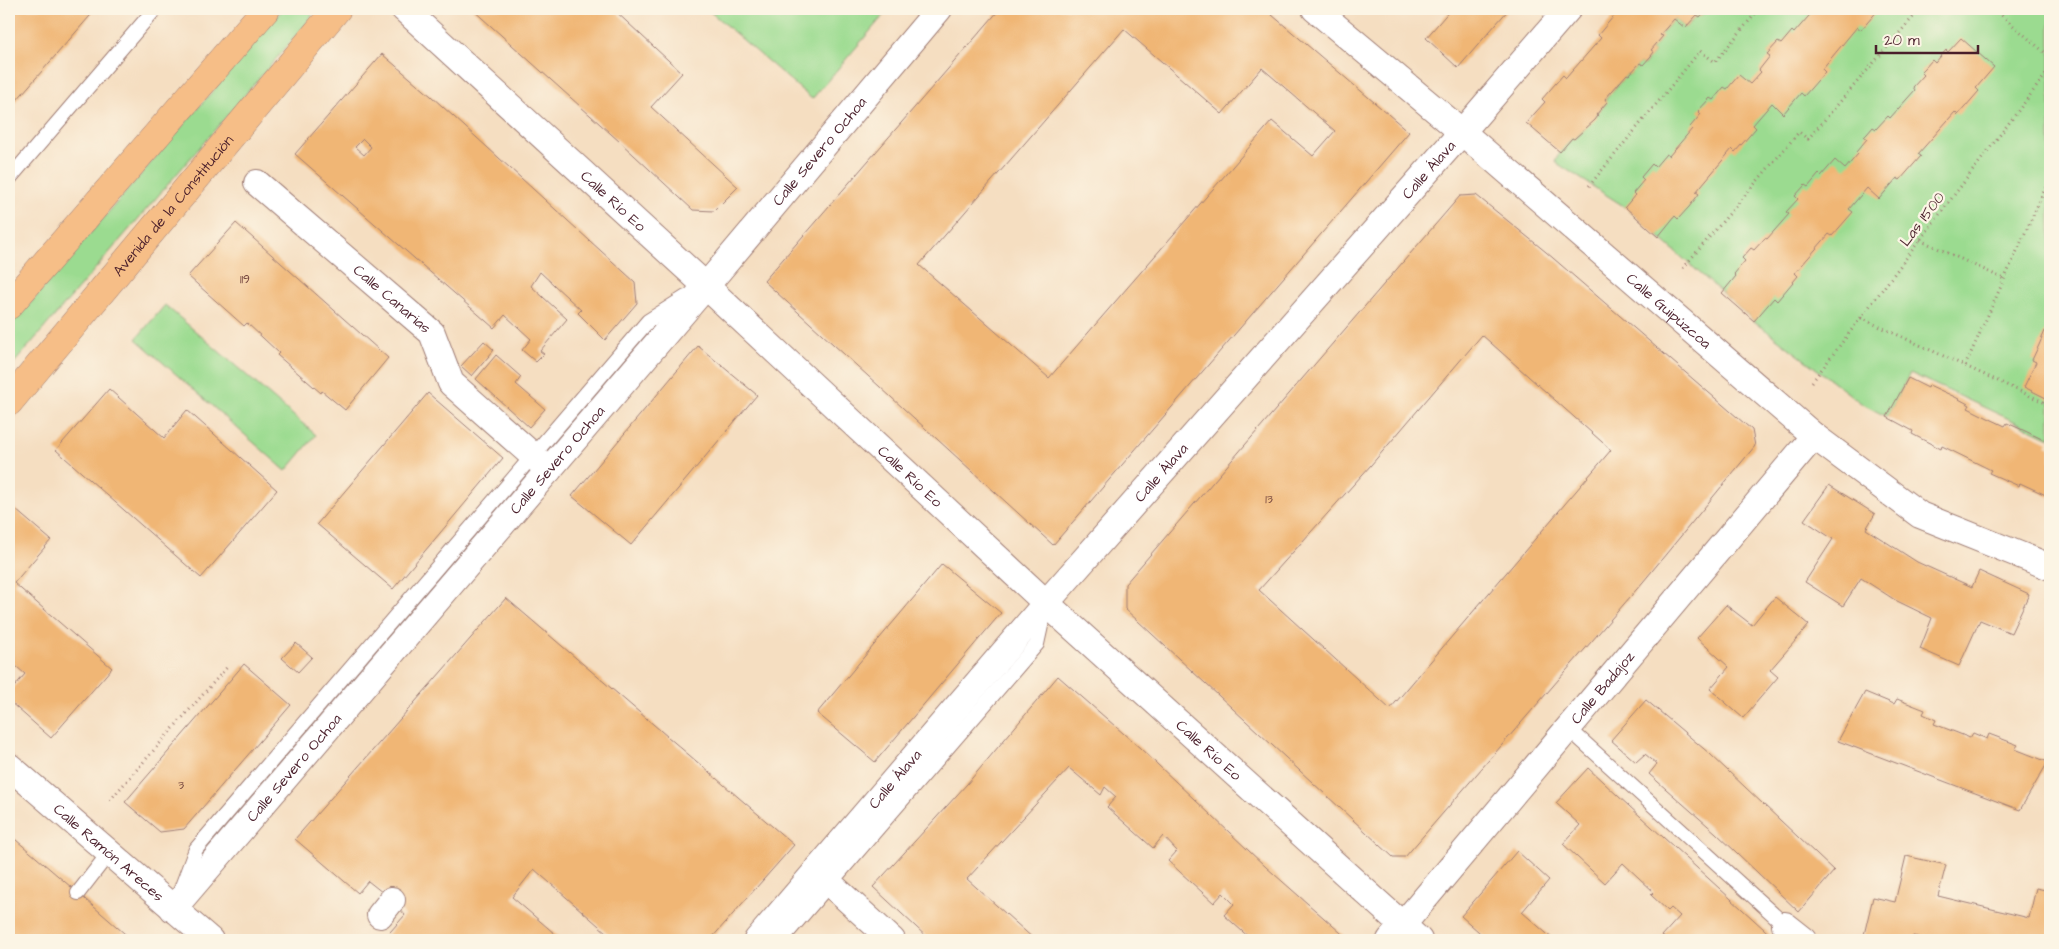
<svg xmlns="http://www.w3.org/2000/svg" width="2059" height="949" font-family="'Architects Daughter',sans-serif">
<rect width="100%" height="100%" fill="#fcf5e5"/>
<filter id="ink" filterUnits="userSpaceOnUse"><feTurbulence type="fractalNoise" baseFrequency=".02" numOctaves="2"/><feDisplacementMap in="SourceGraphic" scale="10" xChannelSelector="R" yChannelSelector="G"/><feConvolveMatrix kernelMatrix="1 2 1 2 8 2 1 2 1" color-interpolation-filters="sRGB"/></filter>
<filter id="wash" filterUnits="userSpaceOnUse"><feTurbulence type="fractalNoise" baseFrequency=".0096" numOctaves="4" result="noise"/><feDisplacementMap in="SourceGraphic" scale="20" xChannelSelector="R" yChannelSelector="G"/><feGaussianBlur stdDeviation="1.12" result="paint"/><feColorMatrix in="noise" values="0 0 0 0 0 0 0 0 0 0 0 0 0 0 0 0 0 1.4 0 .05"/><feComposite in="paint" operator="in"/></filter>
<g filter="url(#wash)">
<rect width="100%" height="100%" fill="#f5dec1"/>
<path fill="#9bdb90" stroke="#727d5e" d="M283 9H316L306 24 9 369V328Z
M707 9H889L812 99Z
M1707 9H2050V438L1910 373 1887 417 1861 403 1754 321 1625 207 1555 162 1560 152 1572 138 1575 139 1597 116 1596 115 1607 102 1605 100 1627 74 1629 75 1640 63 1644 65 1654 52 1651 50 1662 37 1660 35 1674 19 1685 28 1697 15 1700 17Z
M165 305 316 435 286 471 136 339Z"/>
<g id="blocks">
<path fill="#f0b675" fill-rule="evenodd" d="M9 9H96L9 109Z
M472 9H613L682 73 651 107 738 187 714 211 693 210 620 142Z
M1000 9H1265L1409 132 1053 545 764 281ZM1124 29 1222 114 1262 68 1335 131 1313 156 1272 121 1049 378 919 265Z
M1451 9H1509L1458 68 1426 38Z
M1626 9H1707L1700 17 1697 15 1685 28 1674 19 1660 35 1663 36 1651 50 1654 52 1651 56 1643 65 1640 63 1629 75 1627 74 1605 99 1607 102 1596 115 1598 116 1595 120 1574 139 1572 138 1560 152 1526 123 1545 102 1542 99 1563 75 1566 78 1601 38 1598 35 1618 11 1622 14Z
M1815 9H1879L1861 30 1857 27 1822 69 1825 72 1804 96 1801 93 1783 114 1772 103 1753 125 1756 128 1735 152 1732 149 1696 192 1699 194 1689 207 1678 219 1675 216 1658 237 1625 207 1635 195 1633 193 1644 180 1641 177 1652 164 1655 167 1666 154 1669 156 1692 129 1690 127 1701 114 1698 111 1710 98 1713 100 1724 87 1727 89 1739 75 1750 84 1761 72 1759 70 1770 56 1767 54 1778 42 1781 44 1792 31 1794 33Z
M1961 38 1994 67 1976 88 1979 91 1958 115 1955 112 1918 154 1921 156 1900 180 1897 178 1879 199 1867 188 1849 209 1853 212 1832 236 1829 234 1795 273 1798 276 1777 301 1774 298 1754 321 1722 293 1736 276 1734 274 1745 261 1742 258 1751 248 1754 250 1765 238 1767 239 1789 214 1786 212 1798 199 1795 196 1805 185 1808 187 1819 174 1821 176 1835 160 1845 169 1858 154 1856 152 1867 139 1864 137 1867 134 1873 127 1876 129 1888 116 1890 118 1915 90 1913 87 1924 75 1921 72 1925 68 1932 60 1935 63 1946 50 1948 52Z
M382 54 431 96 635 282 637 303 605 340 578 313 581 310 540 272 531 286 567 319 540 351 544 354 536 362 522 350 531 339 505 315 494 328 295 154ZM363 139 371 147 364 155 355 147Z
M1476 195 1546 252 1752 430 1755 446 1643 582 1405 857H1393L1125 609V584L1460 196ZM1482 335 1611 450 1390 709 1259 590 1371 465Z
M236 223 388 358 345 410 322 391 321 393 277 355 279 353 247 323 244 326 188 276Z
M2050 329V400L2024 387 2036 362 2032 360 2039 345 2045 331 2049 333Z
M484 341 494 350 472 376 461 366Z
M698 346 757 395 631 545 572 496Z
M496 355 521 377 516 384 545 409 529 427 476 379Z
M1908 378 1928 388 1929 385 1955 397 1970 405 1968 408 1988 418 2005 426 2007 423 2023 430 2048 442 2046 445 2050 447V497L2020 483 2019 486 1989 473 1991 470 1942 446 1941 449 1912 434 1913 431 1887 417Z
M109 389 164 438 187 410 277 490 201 578 56 450Z
M428 393 503 458 393 589 317 524Z
M1829 485 1875 514 1866 529 1917 562 1972 587 1979 571 2029 594 2011 633 1980 620 1959 666 1920 649 1932 618 1895 600 1861 578 1843 606 1805 582 1833 539 1804 520Z
M9 504 51 540 14 583 112 668 51 738 9 701V693L25 674 9 660Z
M942 564 1001 613 875 762 817 713Z
M1775 597 1809 625 1770 670 1778 677 1743 718 1710 689 1729 667 1697 638 1726 605 1752 625Z
M506 598 794 845 710 940H615L534 869 512 897 562 940H383L405 915 392 900 368 881 358 893 295 839Z
M296 643 312 657 298 672 282 658Z
M244 664 291 705 184 829 160 832 125 802Z
M1058 676 1140 748 1266 867 1349 940H1252L1224 915 1234 904 1223 893 1214 903 1168 861 1177 851 1163 836 1153 848 1107 807 1116 797 1105 787 1101 795 1069 768 967 879 1035 940H930L873 887 967 784Z
M1865 692 1894 704 1897 699 1925 710 1923 714 1936 720 1934 724 1955 732 1970 738 1973 733 1987 739 1989 734 2018 745 2015 749 2048 762 2020 810 1838 741Z
M1646 700 1710 754 1834 871 1799 912 1716 833 1649 774 1657 764 1645 754 1636 762 1611 740Z
M1588 768 1618 796 1776 940H1667L1662 936 1680 916 1671 908 1668 911 1651 895 1654 892 1623 863 1605 883 1563 844 1580 825 1556 803Z
M9 834 78 893 132 940H9Z
M1517 851 1549 880 1522 912 1554 940H1488L1461 916Z
M1906 856 1946 865 1938 896 2029 918 2036 888 2050 891V940H1932L1913 936 1912 940H1870L1863 939 1873 897 1895 902Z"/>
</g>
</g>
<g filter="url(#ink)">
<use href="#blocks" fill-opacity="0" stroke="#a07e76" stroke-width="1"/>
<g fill="none" stroke-linecap="round" stroke-linejoin="round">
<g stroke="#a07e76" stroke-width="16">
<path id="lane" d="M9 179 155 9
M1568 728 1785 925
M181 889 196 849 648 321 686 297
M78 893 109 853
M781 940 1037 644 1044 612"/>
</g>
<g stroke="#a07e76" stroke-width="28">
<g id="street">
<path id="s1" d="M404 9 706 286 1046 603 1419 940"/>
<path id="s2" d="M1315 9 1462 132 1814 436 1920 515 2050 567"/>
<path id="s3" d="M257 183 432 333 451 383 549 470"/>
<path id="s4" d="M9 766 210 940"/>
<path d="M816 871 892 940"/>
<path id="s5" d="M173 909 706 286 939 9"/>
<path d="M380 915 392 900"/>
<path d="M1785 925 1804 940"/>
<path id="s6" d="M757 940 1046 603 1462 132 1568 9"/>
<path id="s7" d="M1390 940 1814 436"/>
</g>
</g>
<g stroke="#a07e76" stroke-width="29">
<g id="primary">
<path d="M9 305 266 9"/>
<path id="s8" d="M9 402 337 9"/>
</g>
</g>
<path stroke="#a07e76" stroke-width="3" stroke-dasharray="1 4" stroke-linecap="butt" d="M1994 9 2050 57
M1589 186 1700 51 1715 62 1759 9
M1920 240 2004 279
M1683 268 1799 132 1808 139 1920 9
M1861 318 2050 405
M1965 366 2050 178
M1812 382 2050 69
M110 800 228 666"/>
<use href="#lane" stroke="#fff" stroke-width="14"/>
<use href="#street" stroke="#fff" stroke-width="26"/>
<use href="#primary" stroke="#f6be87" stroke-width="28"/>
</g>
</g>
<g text-anchor="middle" stroke-width="4.5" stroke-linejoin="round" paint-order="stroke">
<g font-size="12" fill="#74453e">
<text x="245" y="283">119</text>
<text x="1269" y="503">13</text>
<text x="181" y="789">3</text>
</g>
<g font-size="15" fill="#4a1f2b" stroke="#fcf5e5">
<text dy="5" stroke="none"><textPath href="#s5" startOffset="996">Calle Severo Ochoa</textPath></text>
<text dy="5" stroke="none"><textPath href="#s6" startOffset="1022">Calle Álava</textPath></text>
<text dy="5" stroke="none"><textPath href="#s1" startOffset="284">Calle Río Eo</textPath></text>
<text dy="5" stroke="none"><textPath href="#s8" startOffset="256">Avenida de la Constitución</textPath></text>
<text transform="translate(1922 219) rotate(-53)" y="5">Las 1500</text>
<text dy="5" stroke="none"><textPath href="#s3" startOffset="178">Calle Canarias</textPath></text>
<text dy="5" stroke="none"><textPath href="#s2" startOffset="465">Calle Guipúzcoa</textPath></text>
<text dy="5" stroke="none"><textPath href="#s5" startOffset="591">Calle Severo Ochoa</textPath></text>
<text dy="5" stroke="none"><textPath href="#s6" startOffset="618">Calle Álava</textPath></text>
<text dy="5" stroke="none"><textPath href="#s1" startOffset="689">Calle Río Eo</textPath></text>
<text dy="5" stroke="none"><textPath href="#s7" startOffset="330">Calle Badajoz</textPath></text>
<text dy="5" stroke="none"><textPath href="#s1" startOffset="1094">Calle Río Eo</textPath></text>
<text dy="5" stroke="none"><textPath href="#s5" startOffset="186">Calle Severo Ochoa</textPath></text>
<text dy="5" stroke="none"><textPath href="#s6" startOffset="212">Calle Álava</textPath></text>
<text dy="5" stroke="none"><textPath href="#s4" startOffset="132">Calle Ramón Areces</textPath></text>
</g>
</g>
<rect width="2059" height="949" fill="none" stroke="#fcf5e5" stroke-width="30"/>
<path d="M1876 45v8h102v-8" fill="none" stroke="#4a1f2b" stroke-width="2.5"/>
<text x="1884" y="45" font-size="15" fill="#4a1f2b" stroke="#fcf5e5" stroke-width="4" paint-order="stroke">20 m</text>
</svg>
